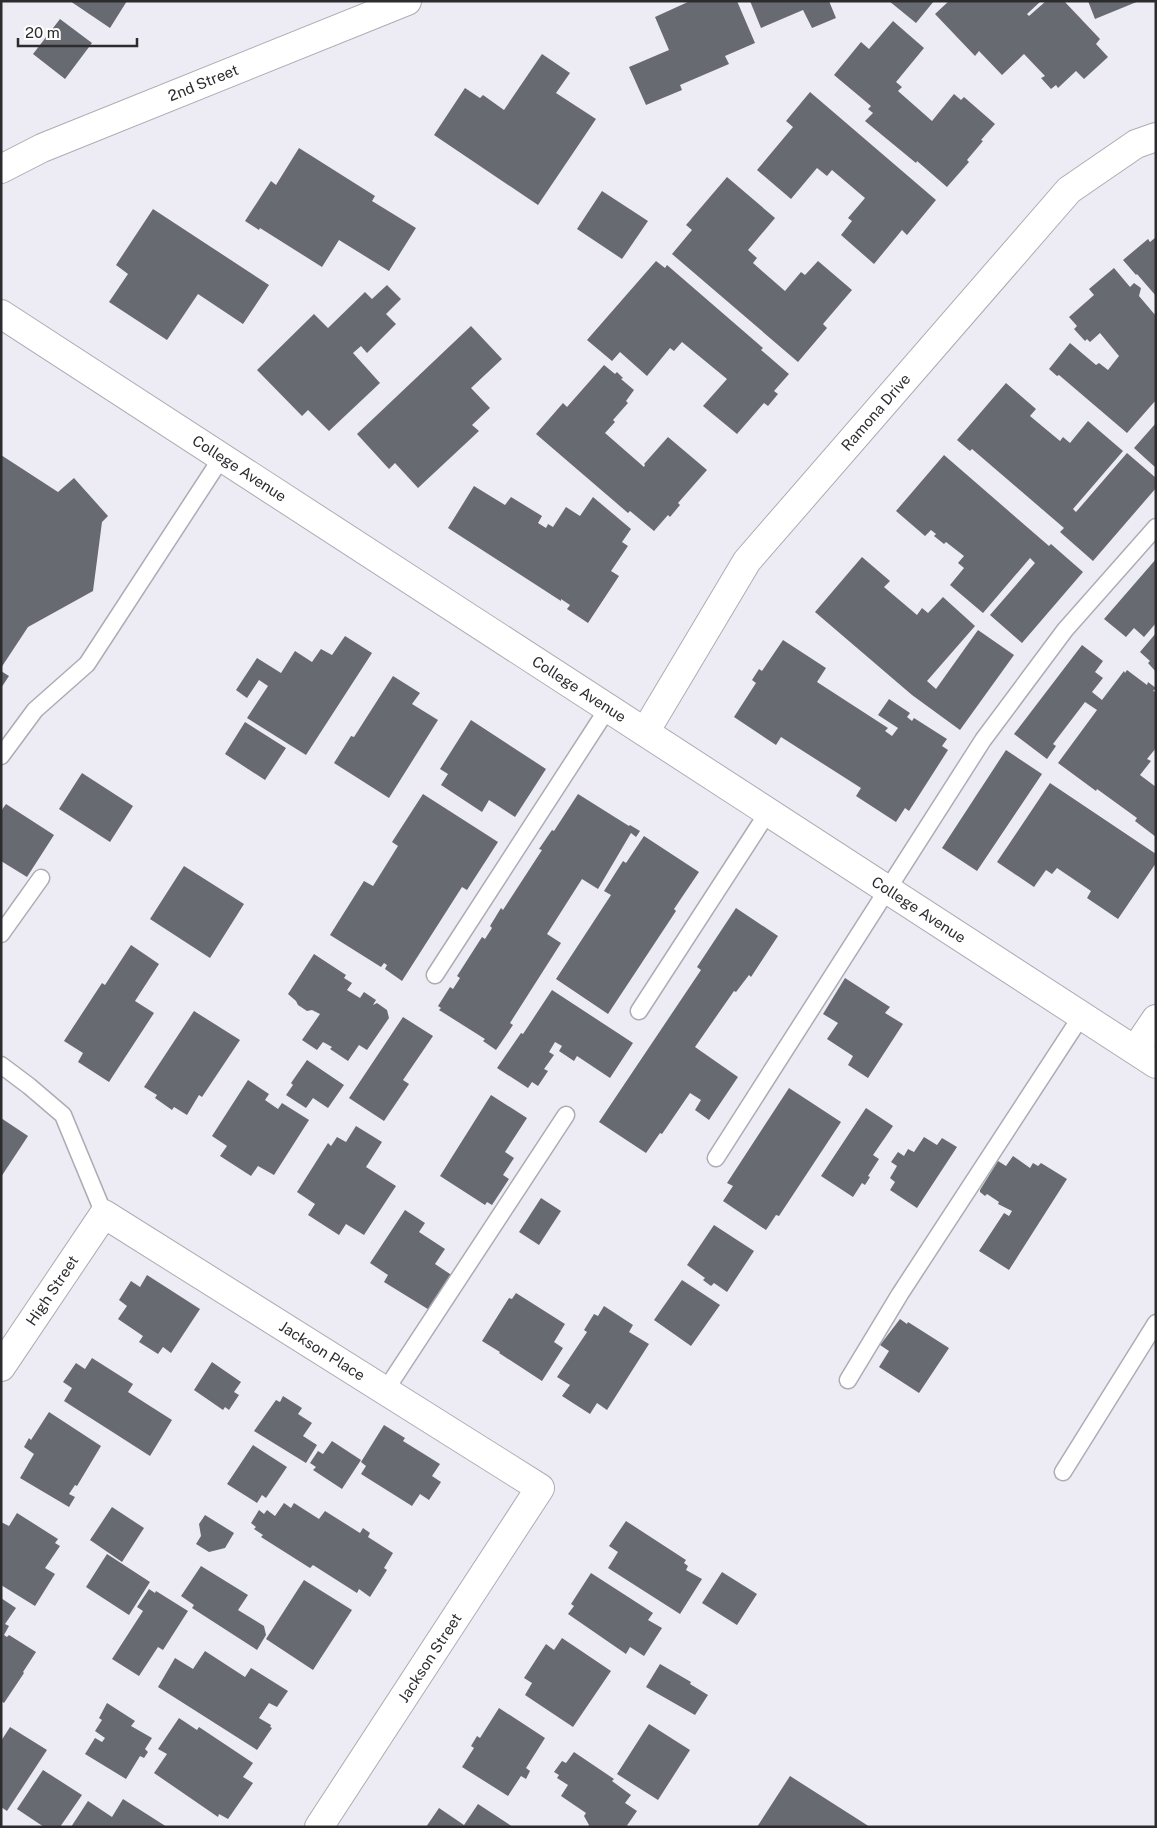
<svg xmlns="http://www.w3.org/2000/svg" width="1157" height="1828" font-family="'Public Sans',sans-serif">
<rect width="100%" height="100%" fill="#edecf5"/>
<path fill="#686a72" d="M70 1H127L110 28Z
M690 1H737L755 43 725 56 729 64 680 85 682 90 646 105 629 67 669 50 655 17Z
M750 1H829L836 18 812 28 803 10 761 28Z
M889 1H934L916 23Z
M949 1H1041L1027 14 1029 16 1046 1H1064L1100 39 1096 44 1108 57 1084 79 1076 71 1058 88 1056 85 1051 89 1041 78 1045 76 1024 54 1002 75 979 51 975 56 935 14Z
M1088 1H1139L1095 19Z
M60 19 92 43 65 79 33 54Z
M893 21 924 48 896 82 902 87 898 91 932 121 954 94 961 100 964 97 995 124 981 140 983 141 967 160 969 162 947 187 917 161 916 163 865 121 873 113 868 109 871 106 834 75 861 42 869 49Z
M542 54 570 73 556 93 596 119 538 205 434 135 465 88 480 98 483 95 504 110Z
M810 92 936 200 907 235 902 230 874 264 841 235 852 221 848 218 865 198 832 170 827 176 817 168 791 199 757 170 793 127 786 121Z
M299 148 375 196 372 201 416 228 389 271 339 240 322 267 260 228 259 230 245 221 271 181 276 185Z
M727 177 775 218 748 250 757 258 753 263 785 291 801 272 805 275 818 261 852 290 823 324 827 328 798 362 672 254 692 230 686 225Z
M602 191 648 221 622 259 577 229Z
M153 209 269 285 243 324 198 294 167 340 109 302 128 274 116 265Z
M1156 237V296L1137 274 1136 275 1123 260 1148 239 1150 242Z
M656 261 665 268 667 265 763 348 761 350 789 374 774 391 778 394 768 406 764 403 737 434 703 406 727 379 682 342 674 351 670 348 647 376 620 352 612 361 587 340Z
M1114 268 1130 287 1134 283 1141 288 1139 296 1156 316V400L1127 433 1059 375 1057 376 1049 369 1070 343 1096 365 1099 363 1108 370 1119 356 1100 333 1090 342 1087 339 1085 341 1074 329 1077 326 1069 317 1094 295 1089 289Z
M387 285 401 299 386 314 396 324 367 353 361 346 353 353 380 383 329 431 308 410 302 416 257 370 314 314 328 328 365 292 372 299Z
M471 326 502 359 471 388 490 408 472 425 479 431 418 488 395 463 389 469 357 434Z
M604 365 615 374 617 372 623 378 621 379 634 390 626 401 628 403 613 420 615 422 605 433 644 467 645 465 644 464 668 437 707 470 678 503 680 505 670 517 668 515 654 531 630 511 628 513 536 434 563 403 567 407Z
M1006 383 1036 409 1030 416 1060 441 1063 437 1070 443 1088 421 1123 451 1073 509 1076 512 1127 453 1156 478V488L1093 561 1060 532 1064 528 972 449 970 451 957 440Z
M1156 423V468L1134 448Z
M1 455 58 492 74 478 108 516 102 522 93 591 28 627 1 668Z
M944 455 1049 546 1051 544 1083 572 1022 643 990 615 1035 563 1030 558 983 613 950 585 964 568 958 563 964 556 946 542 944 544 934 536 936 534 931 530 925 536 896 511Z
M474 486 505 505 511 497 542 516 538 523 546 528 548 524 553 527 566 507 580 516 593 497 631 529 622 542 628 546 611 571 619 576 588 623 567 609 570 605 561 599V601L448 528Z
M862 557 890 581 884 587 917 615 922 608 928 613 943 597 975 626 927 681 936 689 978 630 1014 655 960 730 912 695 815 612Z
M1156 559V623L1144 637 1134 628 1126 637 1104 619Z
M1156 633V672L1148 663 1150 661 1140 652Z
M345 636 372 653 306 755 247 718 268 686 259 680 247 698 236 690 257 658 281 673 295 651 312 662 321 649 332 655Z
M783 640 826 668 817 682 888 728 885 731 892 736 898 728 878 715 889 699 910 713 907 717 912 721 914 718 947 739 942 746 948 750 909 811 905 808 896 822 856 796 861 788 781 737 776 745 734 717 756 683 752 680 759 669 762 671Z
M1082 645 1103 661 1095 672 1103 678 1092 692 1102 700 1124 671 1125 673 1127 670 1147 685 1148 682 1156 688 1153 691 1156 692V748L1147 759 1151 761 1140 775 1156 787V837L1135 821 1137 818 1097 789 1096 791 1058 763 1097 710 1085 702 1053 744 1056 746 1047 759 1014 734Z
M1 671 9 676 1 688Z
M393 676 420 693 412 704 438 720 389 798 334 763 351 736 354 737Z
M471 720 546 769 515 817 489 800 482 812 441 785 448 774 440 769Z
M245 722 286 748 265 780 225 754Z
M1006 750 1042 774 977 871 942 848Z
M82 773 133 806 110 842 59 809Z
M1050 783 1156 854V863L1118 919 1087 898 1091 891 1057 868 1052 874 1046 870 1034 887 997 862Z
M423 794 498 842 467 890 462 887 402 981 385 969 387 965 384 963 381 967 330 935 364 881 373 886 398 846 392 842Z
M578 794 629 826 630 825 640 831 636 837 631 833 598 889 582 879 547 934 561 943 510 1023 513 1025 496 1050 483 1041 485 1039 439 1010 441 1008 438 1006 450 987 453 989 460 978 457 976 482 937 485 939 492 928 490 926 501 908 503 910 542 850 539 849 552 830 554 831Z
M6 804 54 835 27 877 1 861V811Z
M644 836 699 872 674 909 676 911 608 1014 556 979 611 895 604 891 623 861 626 863Z
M184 866 244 904 210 958 150 919Z
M736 908 778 936 751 977 749 975 736 992 734 991 695 1047 738 1077 709 1120 695 1110 701 1100 690 1093 662 1134 660 1133 646 1153 599 1122 701 970 697 967Z
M131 945 159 964 135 1001 154 1013 109 1082 78 1062 83 1053 64 1041 102 983 105 985Z
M314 954 346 975 344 978 352 983 347 990 360 998 364 992 376 1000 373 1005 377 1003 387 1010 389 1018 367 1050 359 1045 348 1061 330 1049 332 1047 323 1042 317 1050 302 1040 320 1014 312 1010 307 1011 298 1005 296 1001 288 994Z
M845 978 890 1007 885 1013 903 1024 868 1078 848 1065 853 1056 827 1039 838 1023 823 1014Z
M552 990 633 1043 610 1078 577 1056 574 1061 559 1051 562 1046 555 1042 549 1052 554 1055 544 1069 548 1071 538 1086 532 1082 528 1088 497 1068 521 1033 523 1034Z
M194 1011 240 1040 202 1097 199 1095 187 1115 174 1107 172 1110 155 1098 157 1095 144 1087Z
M403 1017 433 1036 403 1080 409 1084 384 1121 349 1098Z
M307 1060 344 1085 328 1108 313 1098 306 1108 286 1095 293 1085 291 1083Z
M248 1080 269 1094 265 1100 278 1109 282 1103 309 1120 274 1175 258 1166 251 1176 220 1156 227 1146 212 1136Z
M789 1088 841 1122 779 1216 776 1215 766 1230 723 1201 733 1186 727 1183Z
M491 1095 527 1118 505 1152 514 1158 503 1175 509 1179 492 1205 487 1202 485 1205 440 1176Z
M866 1108 893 1126 873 1155 879 1159 868 1176 870 1177 865 1185 862 1183 853 1197 821 1176Z
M1 1118 28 1136 1 1177Z
M356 1126 382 1142 366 1167 396 1186 364 1235 346 1224 339 1235 308 1215 315 1204 297 1192 328 1143 331 1146 337 1137 346 1142Z
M924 1137 937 1145 942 1138 957 1147 917 1208 890 1190 895 1182 890 1178 897 1166 891 1162 898 1152 904 1156 908 1149 914 1152Z
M1013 1156 1030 1168 1033 1163 1038 1166 1041 1163 1067 1179 1009 1270 979 1251 1004 1213 1009 1216 1012 1211 998 1204 999 1202 987 1194 985 1196 980 1192V1190L998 1161 1006 1166Z
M541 1198 561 1211 539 1245 519 1232Z
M405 1210 425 1223 419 1232 445 1249 435 1264 453 1276 431 1311 384 1282 388 1275 370 1263Z
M714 1225 754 1251 727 1292 714 1283 711 1286 703 1280 705 1278 687 1265Z
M147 1275 200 1309 171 1353 163 1347 158 1354 139 1342 143 1336 118 1319 127 1306 119 1300 131 1281 140 1287Z
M682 1280 720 1305 691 1346 654 1320Z
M516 1293 565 1324 554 1342 563 1348 542 1381 499 1353 500 1352 482 1341 509 1298 512 1299Z
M604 1306 633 1325 629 1332 649 1344 607 1410 597 1403 590 1414 562 1396 570 1385 557 1377 587 1332 584 1330 594 1314 598 1316Z
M900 1319 907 1324 908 1322 949 1348 919 1393 879 1367 889 1351 880 1345Z
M92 1358 133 1384 128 1392 172 1420 150 1456 64 1401 72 1388 63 1382 76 1363 85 1369Z
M212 1362 241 1382 234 1392 239 1395 229 1410 225 1407 223 1410 194 1390Z
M283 1396 302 1408 298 1414 312 1423 303 1436 317 1445 306 1463 254 1431 276 1400 280 1402Z
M49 1412 101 1446 77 1486 75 1485 69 1494 75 1497 69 1507 20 1478 34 1454 24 1447 29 1438 31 1440Z
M384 1425 405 1438 403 1441 440 1464 432 1476 441 1482 429 1500 420 1494 412 1506 361 1474 366 1466 361 1462Z
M332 1441 361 1460 342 1489 313 1470 316 1467 310 1463 318 1451 323 1454Z
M253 1445 287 1467 266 1498 262 1495 257 1503 227 1484Z
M284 1503 291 1508 294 1503 319 1519 325 1511 360 1533 363 1528 370 1533 368 1537 393 1553 384 1568 387 1570 370 1597 359 1589 357 1593 313 1565 310 1568 261 1537 263 1535 254 1529 256 1527 251 1523 259 1510 264 1514 267 1510 275 1516Z
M112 1507 144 1528 122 1562 90 1540Z
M17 1513 58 1539 55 1543 60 1546 45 1568 55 1574 35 1606 1 1585V1522L9 1526Z
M205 1515 234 1533 225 1548 209 1552 196 1544 201 1536 199 1524Z
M626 1521 686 1560 684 1563 688 1566 686 1570 702 1579 680 1614 608 1568 618 1552 609 1546Z
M107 1554 150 1582 129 1615 86 1587Z
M201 1566 248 1595 238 1610 264 1626 266 1635 257 1650 192 1608 194 1605 181 1596Z
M722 1572 757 1594 737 1625 702 1603Z
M591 1573 653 1613 648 1620 662 1628 644 1656 630 1647 626 1654 568 1614 574 1606 571 1604Z
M304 1580 352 1610 313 1670 266 1639Z
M149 1589 155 1593 156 1591 188 1611 163 1650 158 1647 139 1676 112 1659 143 1611 137 1607Z
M1 1598 16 1608 5 1624 9 1626 4 1635 7 1637 9 1635 36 1652 23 1672 24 1673 4 1703 1 1701Z
M562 1638 611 1671 573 1727 525 1695 532 1683 524 1678 546 1644 554 1650Z
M205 1651 245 1677 251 1668 288 1691 277 1707 269 1703 259 1718 271 1725 270 1727 272 1728 257 1750 158 1687 175 1658 193 1669Z
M660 1664 691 1682 690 1684 708 1695 695 1715 646 1687Z
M107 1703 135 1721 131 1726 152 1738 145 1749 148 1752 144 1758 140 1756 126 1779 85 1754 95 1738 102 1742 105 1738 95 1731 102 1720 99 1718Z
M499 1708 545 1738 526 1768 530 1771 526 1779 521 1776 508 1796 462 1767 474 1748 471 1746 477 1736 480 1738Z
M179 1718 197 1730 199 1727 253 1763 243 1777 253 1783 228 1819 219 1814 218 1817 154 1773 167 1754 158 1749Z
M649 1724 690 1750 658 1800 617 1774Z
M10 1727 47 1750 7 1811 1 1807V1741Z
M574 1752 614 1779 612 1781 631 1795 625 1803 637 1811 626 1827H587L589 1825 584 1816 586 1813 561 1796 568 1785 557 1778 559 1775 554 1772 562 1761 566 1763Z
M43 1770 82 1795 60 1827H44L17 1809Z
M790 1776 870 1827H757Z
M123 1799 167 1827H71L88 1801 112 1817Z
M478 1804 513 1827H426L439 1808 464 1825Z"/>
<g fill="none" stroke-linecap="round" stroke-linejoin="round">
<g stroke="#adacb4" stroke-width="19">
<path id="lane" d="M1 756 35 710 87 664 222 457
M1 934 41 878
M435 975 608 708
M639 1011 768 812
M1 1065 29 1086 63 1115 104 1214
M716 1158 983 740 1065 630 1156 527
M848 1380 900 1294 1082 1015
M385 1391 566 1115
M1063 1472 1156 1323"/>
</g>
<g stroke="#adacb4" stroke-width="30">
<g id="street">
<path id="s1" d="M1 169 42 148 407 1"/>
<path id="s2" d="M645 732 747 561 1069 190 1136 144 1156 137"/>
<path d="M1135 1050 1156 1019"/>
<path id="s3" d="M1 1367 104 1214 540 1488 319 1827"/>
</g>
</g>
<g stroke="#adacb4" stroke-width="30">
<g id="secondary">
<path id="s4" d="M1 314 1156 1064"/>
</g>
</g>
<use href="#lane" stroke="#fff" stroke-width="16"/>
<use href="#street" stroke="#fff" stroke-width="28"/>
<use href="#secondary" stroke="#fff" stroke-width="28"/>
</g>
<g text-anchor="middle" stroke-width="5" stroke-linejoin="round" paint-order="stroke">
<g font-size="15" fill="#2c2b2e" stroke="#fff">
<text dy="5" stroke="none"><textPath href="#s1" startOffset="220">2nd Street</textPath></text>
<text dy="5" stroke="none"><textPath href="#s2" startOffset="396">Ramona Drive</textPath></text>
<text dy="5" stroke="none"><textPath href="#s4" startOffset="284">College Avenue</textPath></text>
<text dy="5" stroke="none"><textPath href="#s4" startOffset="689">College Avenue</textPath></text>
<text dy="5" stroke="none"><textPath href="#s4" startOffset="1094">College Avenue</textPath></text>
<text dy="5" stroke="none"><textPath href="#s3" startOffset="92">High Street</textPath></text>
<text dy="5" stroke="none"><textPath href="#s3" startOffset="442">Jackson Place</textPath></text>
<text transform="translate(430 1658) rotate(-57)" y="5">Jackson Street</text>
</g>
</g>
<rect width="1157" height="1828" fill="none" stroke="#2c2b2e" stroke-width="5"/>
<path d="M18 38v8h119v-8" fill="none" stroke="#2c2b2e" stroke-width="2.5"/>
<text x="25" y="38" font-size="15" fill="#2c2b2e" stroke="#ffffff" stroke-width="4" paint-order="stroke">20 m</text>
</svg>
